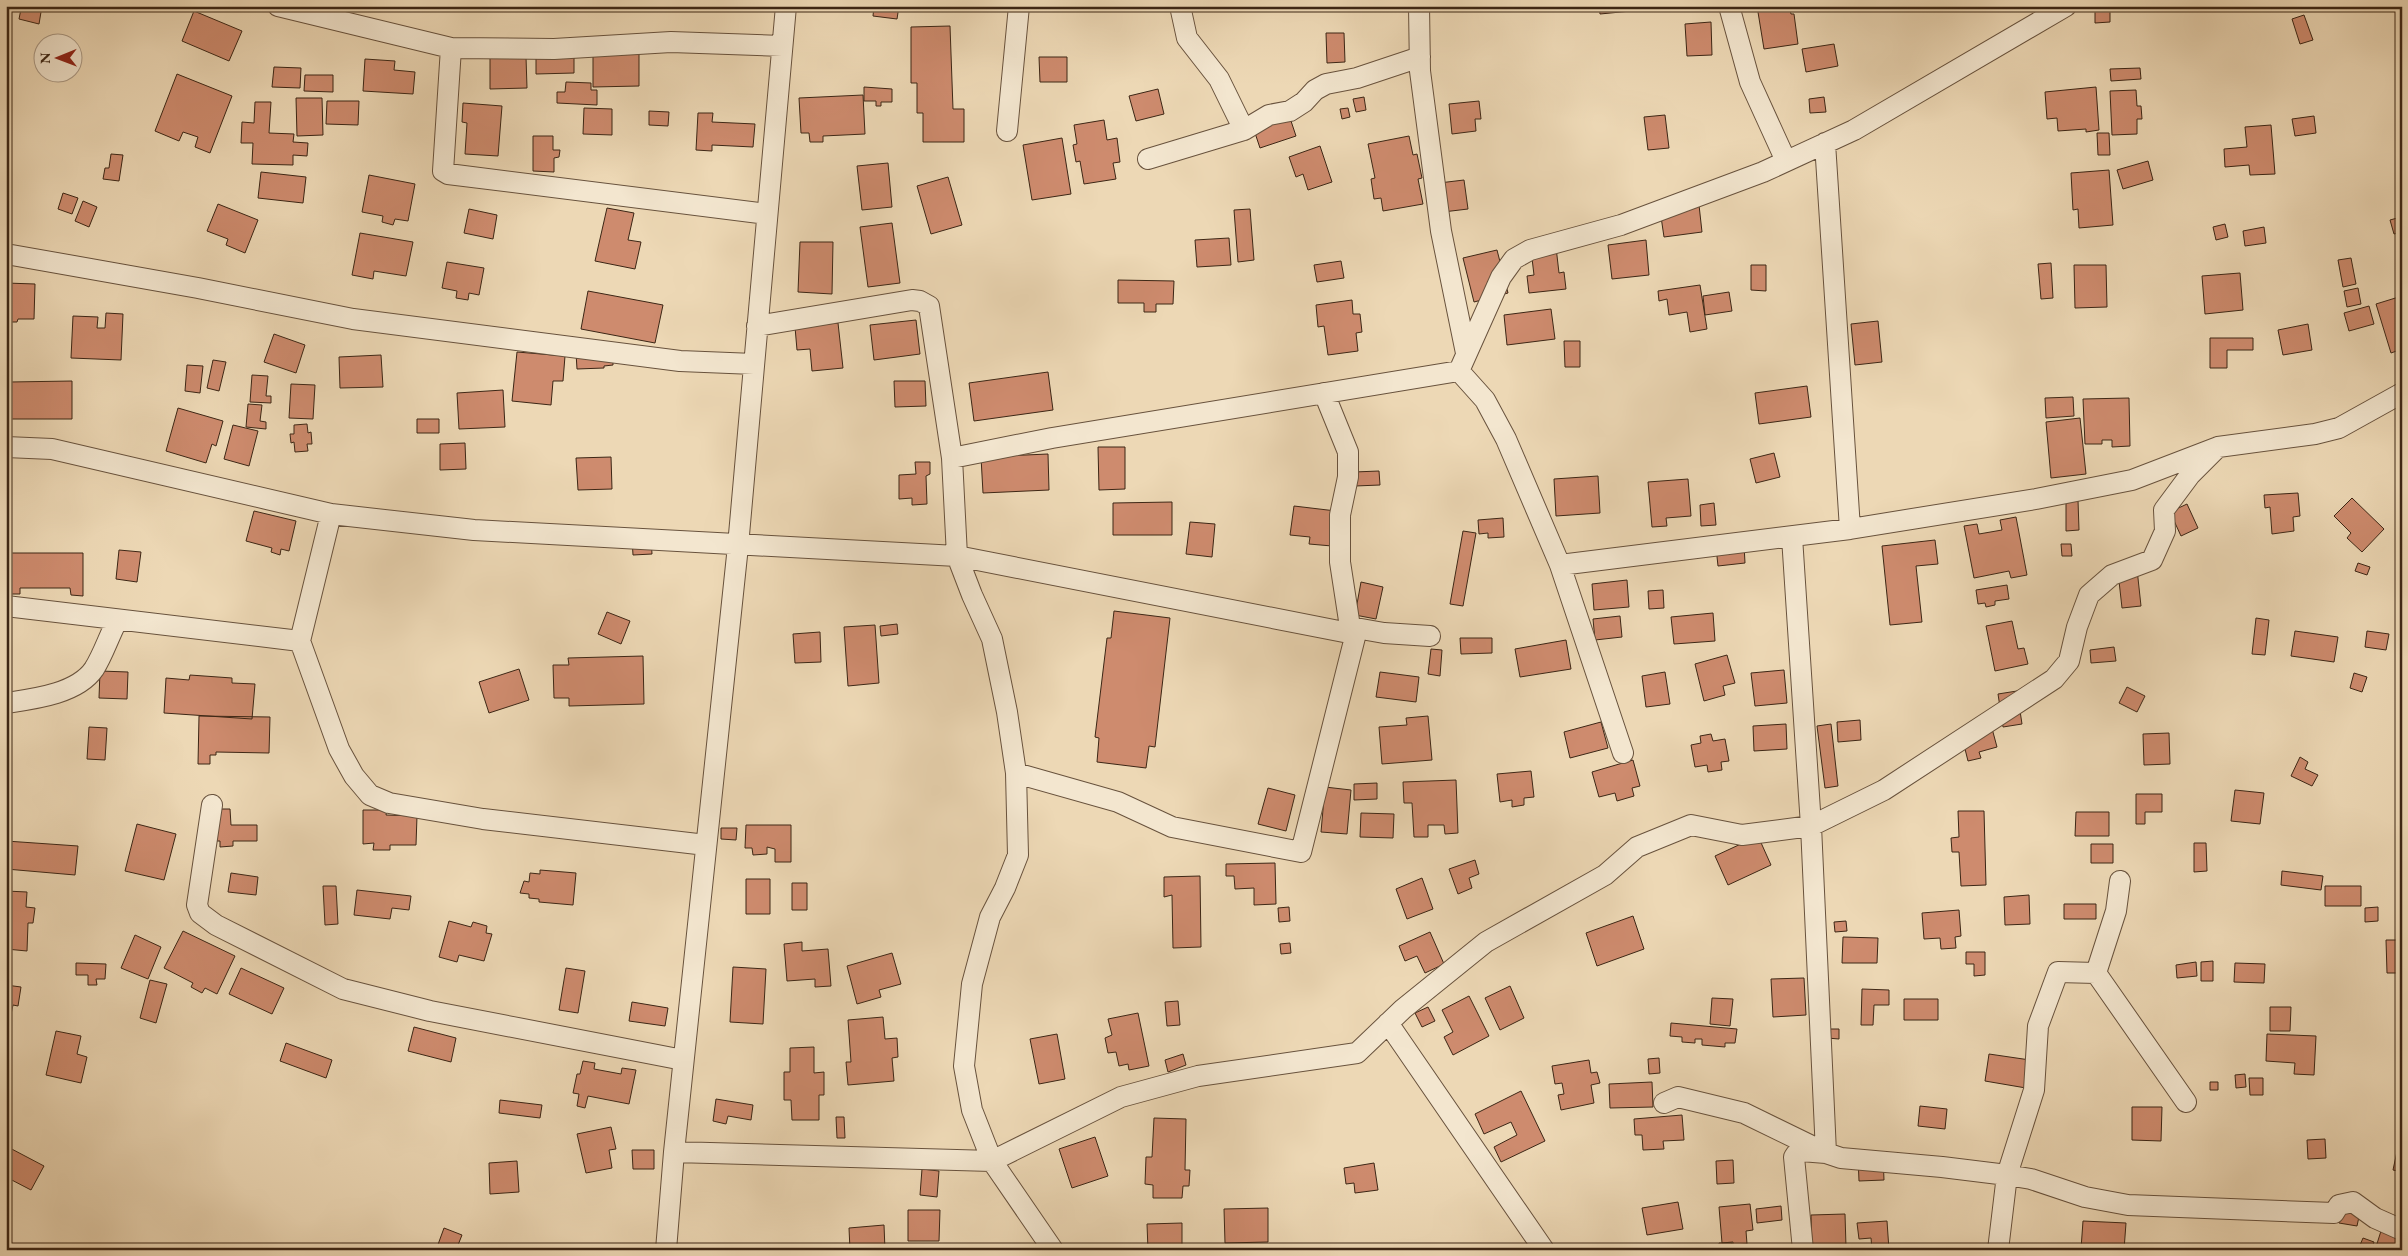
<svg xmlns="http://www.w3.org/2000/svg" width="2408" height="1256" font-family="'EB Garamond',serif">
<rect width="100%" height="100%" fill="#edd8b5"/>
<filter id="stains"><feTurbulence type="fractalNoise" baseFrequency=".004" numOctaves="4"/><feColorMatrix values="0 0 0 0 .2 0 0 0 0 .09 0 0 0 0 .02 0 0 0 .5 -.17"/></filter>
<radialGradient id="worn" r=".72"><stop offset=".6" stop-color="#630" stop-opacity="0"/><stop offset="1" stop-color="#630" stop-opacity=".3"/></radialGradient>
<path fill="#ce8b6e" stroke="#3c2615" d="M9 6H42L39 24 19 19 21 9Z
M874 6H899L897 19 873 16Z
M1599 6H1630L1631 11 1600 14Z
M1757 6H1789L1791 14H1794L1798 44 1764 49Z
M2095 6H2110V22L2095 23Z
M194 11 242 31 229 61 182 41Z
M2304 15 2313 40 2300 44 2292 19Z
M1711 22 1712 55 1687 56 1685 24Z
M950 26 953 109H964V142H923V113H917V83H911V27Z
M1326 33H1344L1345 62 1327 63Z
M1834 44 1838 66 1806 72 1802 49Z
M536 45 574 46V73L536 74Z
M639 53V86L593 87V54Z
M490 57H526L527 88 490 89Z
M1039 57H1067V82H1040Z
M365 59 395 61 394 70 415 72 413 94 363 91Z
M274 67 301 68 300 88 272 87Z
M2140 68 2141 79 2111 81 2110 69Z
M177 74 232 96 210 153 195 147 198 137 183 132 179 141 155 131Z
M305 75H333V92L304 91Z
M566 82 591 83V90H597V105L557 103V92H565Z
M864 87 892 89V102H881V106H876V101H864Z
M2096 87 2099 130 2086 132V129L2058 131 2057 118 2047 119 2045 92Z
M1158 89 1164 114 1136 121 1129 96Z
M2136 90 2137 106H2141L2142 119H2137V134L2112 135 2110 91Z
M863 95 865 134 823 136V142H810L809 133H801L799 98Z
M1364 97 1366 110 1356 112 1353 99Z
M1824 97 1826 112 1810 113 1809 99Z
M296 98H322L323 135 297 136Z
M327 101H359L358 125 326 124Z
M1479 101 1481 119H1475L1476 131 1452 134 1449 104Z
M255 102H271L269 133 294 134 293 142 308 143 307 156 293 155V165L252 164 253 143H241L242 122 254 123Z
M463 103 502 106 498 156 465 154 467 123 462 122Z
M584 108 612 109V135L583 134Z
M1348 108 1350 117 1342 119 1340 109Z
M649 111 669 112 668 126 649 125Z
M698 113H713L712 122 755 124 753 147 712 145V151L696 150Z
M1289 115 1296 136 1260 148 1253 127Z
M1665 115 1669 148 1648 150 1644 117Z
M2314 116 2316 133 2295 136 2292 119Z
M1104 120 1107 140 1117 138 1120 162 1113 163 1116 179 1084 184 1080 161 1076 162 1073 145 1077 144 1074 125Z
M2271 125 2275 174 2250 175 2249 165 2225 167 2224 149 2247 147 2245 127Z
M2097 133H2109L2110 155H2098Z
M533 136H553V150H560L559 157 554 158V172L533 171Z
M1409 136 1413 155 1417 154 1422 178 1418 179 1423 204 1383 211 1381 198 1374 199 1371 179 1375 178 1368 144Z
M1062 138 1071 194 1032 200 1023 145Z
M1320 146 1332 182 1308 190 1303 174 1296 177 1289 157Z
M111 154 123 155 119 181 103 179 105 168H109Z
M2148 161 2153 180 2123 189 2117 170Z
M888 163 892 207 862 210 857 166Z
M2109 170 2113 225 2079 228 2078 209 2073 210 2071 173Z
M261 172 306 177 303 203 258 198Z
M369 175 415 184 408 221 395 219 393 225 382 222 383 216 362 212Z
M948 177 962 225 931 234 917 186Z
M1464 180 1468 209 1443 212 1439 183Z
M63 193 78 198 72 214 58 209Z
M83 201 97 207 89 227 75 221Z
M218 204 258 220 245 253 226 245 228 239 207 231Z
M1699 205 1702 232 1664 237 1660 210Z
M607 208 634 213 628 240 641 242 635 269 595 261Z
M469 209 497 215 493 239 464 233Z
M1250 209 1254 260 1238 262 1234 210Z
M2401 217 2402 232 2394 234 2390 220Z
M892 223 900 283 868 287 860 227Z
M2225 224 2228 237 2216 240 2213 227Z
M2264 227 2266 243 2245 246 2243 231Z
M360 233 413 242 406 276 374 271 373 279 352 275Z
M1229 238 1231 265 1197 267 1195 240Z
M1646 240 1649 275 1612 279 1608 245Z
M800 242H833L832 294 798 292Z
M1556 247 1559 273 1564 272 1566 289 1529 293 1527 276 1534 275 1531 250Z
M1497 250 1508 293 1474 302 1463 258Z
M2351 258 2356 284 2343 287 2338 260Z
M1341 261 1344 278 1317 282 1314 265Z
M447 262 484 268 479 295 469 293 468 300 456 298 457 291 442 288Z
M2051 263 2053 298 2041 299 2038 264Z
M1751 265H1766V291L1751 290Z
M2074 265H2106L2107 307 2075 308Z
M2240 273 2243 310 2205 314 2202 276Z
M1118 280 1174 281 1173 304H1156V312H1144V303H1118Z
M6 283 35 284 34 319H18L17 322H6Z
M1700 285 1707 329 1690 332 1687 312 1669 315 1667 299 1659 301 1658 291Z
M2358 288 2361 304 2347 307 2344 291Z
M588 291 663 305 655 343 581 329Z
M1729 292 1732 311 1705 315 1703 296Z
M2402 296V349L2391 353 2376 304Z
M1352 300 1353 314H1360L1362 332 1356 333 1358 351 1328 355 1324 326 1318 327 1316 305Z
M2369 306 2374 324 2349 331 2344 313Z
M1551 309 1555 339 1507 345 1504 315Z
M106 313 123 314 121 360 71 358 73 316 98 317 97 328H105Z
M916 320 920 354 874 360 870 325Z
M1878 321 1882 362 1855 365 1851 324Z
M838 323 843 368 812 371 810 349 797 350 795 327Z
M2308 324 2312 350 2283 355 2278 330Z
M274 334 305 345 296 373 264 362Z
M2210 338H2253V350H2227V368H2210Z
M1564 341H1580V367H1565Z
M517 352 565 356 563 381H553L551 405 512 401Z
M613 352V365L604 366V368L577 369 576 353Z
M381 355 383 387 340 388 339 357Z
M213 360 226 362 219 391 207 388Z
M187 365 203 366 200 393 185 391Z
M1048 372 1053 410 974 421 969 383Z
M252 375 268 376 266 396H271V403L250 402Z
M72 381V419H10V382Z
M894 381H925L926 406 895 407Z
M291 384 315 385 313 419 289 418Z
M1807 386 1811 417 1759 424 1755 393Z
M503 390 505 427 459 429 457 393Z
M2073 397 2074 416 2046 418 2045 398Z
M2129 398 2130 446 2112 447V440H2102V444H2085L2083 399Z
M248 404 262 405 260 421 266 422V429L246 427Z
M178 408 223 421 216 446 212 444 206 463 166 451Z
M2080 418 2086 474 2051 478 2046 422Z
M417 419H439V433H417Z
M307 424 308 433 311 432 312 444H307L308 451 295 452 294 442 291 443 290 434H294V425Z
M233 425 258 431 249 466 224 459Z
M465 443 466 469 440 470V444Z
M1098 447H1125V489L1099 490Z
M1774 453 1780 477 1756 483 1750 459Z
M1048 454 1049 490 983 493 981 457Z
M611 457 612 489 578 490 576 458Z
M915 462H930V474L926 476 927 504 912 505V498L899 499V475L916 474Z
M1379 471 1380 485 1355 486 1354 472Z
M1598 476 1600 513 1556 516 1554 479Z
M1688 479 1691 516 1666 518 1667 526 1652 527 1648 482Z
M2298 493 2300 516 2293 517 2294 531 2272 534 2270 507 2265 508 2264 495Z
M2352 498 2384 529 2362 552 2347 538 2351 533 2334 516Z
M2066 500H2078L2079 530 2066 531Z
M1172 502V535H1113V503Z
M1714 503 1716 525 1701 526 1700 505Z
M2187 504 2198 528 2181 536 2170 512Z
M1294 506 1336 511 1332 546 1309 544 1310 537 1290 535Z
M254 511 296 521 289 551 281 549 280 555 271 552 272 548 246 541Z
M2016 517 2027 575 2011 578 2009 571 1974 578 1964 526 1977 524 1979 534 2002 530 2000 520Z
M1503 518 1504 537 1488 538V533L1479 534 1478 520Z
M1190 522 1215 524 1212 557 1186 554Z
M1463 531 1476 533 1463 606 1450 604Z
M651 538 652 554 633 555 632 539Z
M1935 540 1938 564 1916 566 1922 622 1890 625 1882 546Z
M2061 544H2071L2072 556H2062Z
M1744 545 1745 563 1718 566 1716 547Z
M119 550 141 552 137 582 116 579Z
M6 553H83V596L71 595 70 588H20V594H8Z
M2358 563 2370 567 2367 575 2355 571Z
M2137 569 2141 606 2122 608 2118 572Z
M1627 580 1629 607 1594 610 1592 584Z
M1361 582 1383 587 1376 619 1355 615Z
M2007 585 2009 599 1995 601V605L1986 607 1985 603 1978 604 1976 590Z
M1663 590 1664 608 1649 609 1648 591Z
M1114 611 1170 618 1155 747 1149 746 1146 768 1097 762 1099 738 1095 737 1107 638H1111Z
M607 612 630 621 621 644 598 634Z
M1713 613 1715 641 1674 644 1671 617Z
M1620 616 1622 637 1595 640 1593 619Z
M2256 618 2269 620 2265 655 2252 654Z
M2012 621 2018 649 2024 648 2028 664 1995 671 1986 626Z
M897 624 898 634 881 636 880 626Z
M875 625 879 683 848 686 844 627Z
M2295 631 2338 637 2334 662 2291 656Z
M2367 631 2389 634 2386 650 2365 647Z
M820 632 821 662 795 663 793 634Z
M1460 638H1492V653L1461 654Z
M1566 640 1571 669 1520 677 1515 649Z
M2114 647 2116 661 2091 663 2090 650Z
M1431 649 1442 650 1440 676 1428 674Z
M1727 655 1735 683 1723 686 1725 695 1704 701 1695 664Z
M643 656 644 704 569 706V698H554L553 665H569L568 658Z
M519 669 529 700 489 713 479 682Z
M1784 670 1787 703 1755 706 1751 673Z
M100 671 128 672 127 699 99 698Z
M1380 672 1419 677 1416 702 1376 697Z
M1665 672 1670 704 1646 707 1642 676Z
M2354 673 2367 677 2362 692 2350 688Z
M190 675 232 678V683L255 684 252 719 164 713 166 678 189 680Z
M2127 687 2145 696 2137 712 2119 703Z
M2017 691 2022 724 2003 727 1998 694Z
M199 716 270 717 269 753 216 752V755H210V764H198Z
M1428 716 1432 760 1382 764 1379 727 1407 725 1406 718Z
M1860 720 1861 740 1838 742 1837 722Z
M1990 721 1997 747 1979 752 1981 758 1968 761 1960 729Z
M1601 722 1608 748 1570 758 1564 732Z
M1786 724 1787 749 1754 751 1753 726Z
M1831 724 1838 786 1825 788 1817 726Z
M89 727 107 728 105 760 87 759Z
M2169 733 2170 764 2144 765 2143 734Z
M1711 734 1713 741 1725 739 1729 761 1721 762 1722 770 1708 772 1707 765 1695 767 1691 745 1701 743 1700 736Z
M2300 757 2308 762 2305 769 2318 775 2312 786 2291 776Z
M1633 760 1640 786 1632 788 1634 796 1617 801 1615 793 1599 797 1592 772Z
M1531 771 1534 797 1524 798V805L1512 807V800L1500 802 1497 774Z
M1456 780 1458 833 1445 834 1444 825H1428V837H1414L1412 803H1404L1403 782Z
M1377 783V799L1354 800V784Z
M1325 787 1351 790 1347 834 1321 832Z
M1268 788 1295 795 1286 831 1258 824Z
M2235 790 2264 793 2260 824 2231 821Z
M2136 794H2162V812H2145V824H2136Z
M207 809H230L231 825H257V841H233V846L220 847V841H207Z
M363 810H387L386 815 417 816 416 845H390V850H373L374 843 363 844Z
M1958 811H1984L1986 885 1961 886 1959 852H1952L1951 838 1959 837Z
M2076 812H2109V836H2075Z
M1361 813 1394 814 1393 838 1360 837Z
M137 824 176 834 164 880 125 871Z
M746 825H791V862H775V849L767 847V854L753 855 752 848H745Z
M721 828H737L736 840 721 839Z
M1758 836 1771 865 1728 885 1715 856Z
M6 841 78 846 75 875 6 869Z
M2194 843H2206L2207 871 2194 872Z
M2091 844H2113V863H2091Z
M1475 860 1479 874 1469 878 1472 888 1458 894 1449 869Z
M1275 863 1276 904 1254 905V888L1235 889 1234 876H1226V864Z
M540 870 576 873 573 905 539 902V899L529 898V894L520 893 524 881 529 882 530 873 540 874Z
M2282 871 2323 876 2321 890 2281 885Z
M231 873 258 877 256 895 228 892Z
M1200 876 1201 947 1173 948 1172 895 1164 897V877Z
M1422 878 1433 909 1407 919 1396 889Z
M746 879H770V914H746Z
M792 883H807V910H792Z
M323 886H336L338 924 325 925Z
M2325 886H2361V906H2325Z
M357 890 411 896 409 910 392 908 390 919 354 915Z
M6 891 27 892 26 907 35 908 33 923H28L27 951 6 949Z
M2029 895 2030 924 2005 925 2004 897Z
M2064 904H2096V919H2064Z
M1289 907 1290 921 1279 922 1278 908Z
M2378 907V921L2365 922V908Z
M1959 910 1961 936 1955 937 1956 948 1941 949 1940 938 1924 939 1922 913Z
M1633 916 1644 949 1597 966 1586 933Z
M449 921 471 927 473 922 487 926 486 933 492 934 484 961 459 955 457 962 439 957Z
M1846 921 1847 931 1835 932 1834 922Z
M183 931 235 956 217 994 205 988 202 993 191 987 193 983 164 968Z
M1430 932 1444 964 1425 973 1417 956 1405 961 1399 946Z
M135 935 161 947 148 979 121 968Z
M1843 937 1878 938 1877 963H1842Z
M2386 940H2402V964H2398V973H2387Z
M802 942V951L828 949 831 986 815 987V979L787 981 784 944Z
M1290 943 1291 953 1281 954 1280 944Z
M1966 952H1985V975L1974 976V964H1966Z
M892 953 901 984 879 990 881 997 857 1004 847 966Z
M2213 961V981H2201V962Z
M2196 962 2197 976 2177 978 2176 965Z
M76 963 106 964 105 979H96L97 985H88V975H76Z
M2235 963 2265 964 2264 983 2234 982Z
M733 967 766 969 763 1024 730 1022Z
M241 968 284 988 272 1014 229 994Z
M566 968 585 971 578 1013 559 1010Z
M1804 978 1806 1015 1773 1017 1771 979Z
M150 980 167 984 156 1023 140 1018Z
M6 985 21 987 18 1006 13 1005 9 1024 6 1023Z
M1510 986 1524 1018 1500 1030 1485 998Z
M1862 989 1889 990V1005H1874L1873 1025H1861Z
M1469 996 1489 1036 1453 1055 1444 1037 1453 1032 1442 1010Z
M1712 998 1733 999 1730 1026 1710 1024Z
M1904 999H1938V1020H1904Z
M1178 1001 1180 1025 1167 1026 1165 1002Z
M632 1002 668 1008 665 1026 629 1021Z
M1428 1007 1435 1021 1422 1027 1415 1013Z
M2270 1007H2291L2290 1031H2270Z
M1138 1013 1149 1066 1129 1070 1128 1064 1119 1066 1116 1052 1108 1053 1105 1038 1112 1035 1108 1019Z
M883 1017 885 1039 897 1038 898 1057 892 1058 894 1081 848 1085 846 1062H851L848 1020Z
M1671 1023 1737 1029 1735 1043H1725V1047L1702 1045V1039H1695V1043L1682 1042V1037L1670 1036Z
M414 1027 456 1038 451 1062 408 1051Z
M1827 1029H1839V1039L1827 1038Z
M56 1031 81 1036 77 1054 87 1057 81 1083 46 1075Z
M1057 1034 1065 1079 1039 1084 1030 1039Z
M2267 1034 2316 1036 2314 1075 2294 1074 2295 1063 2266 1061Z
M286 1043 332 1060 326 1078 280 1061Z
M814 1047V1073L824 1072V1095H819V1120H792L791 1100H784V1072H790V1048Z
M1183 1054 1186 1065 1168 1072 1165 1060Z
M1989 1054 2030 1060 2026 1088 1985 1081Z
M1659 1058 1660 1073 1649 1074 1648 1059Z
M1589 1060 1591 1073 1597 1072 1600 1083 1591 1085 1594 1103 1561 1110 1558 1095 1564 1094 1562 1083 1555 1084 1552 1066Z
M583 1061 595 1063 594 1069 621 1074 622 1068 636 1070 629 1104 588 1096 585 1108 577 1106 579 1094 573 1093 577 1074H580Z
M2245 1074 2246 1087 2236 1088 2235 1075Z
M2249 1078H2263V1095H2250Z
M1652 1082 1653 1107 1610 1108 1609 1084Z
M2210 1082H2218V1090H2210Z
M1521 1091 1545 1141 1501 1162 1494 1147 1517 1135 1511 1122 1484 1134 1475 1114Z
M716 1099 753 1105 751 1120 728 1116 726 1124 713 1121Z
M500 1100 542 1105 540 1118 499 1113Z
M1920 1106 1947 1109 1945 1129 1918 1126Z
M2132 1107H2162L2161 1141 2132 1140Z
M1682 1115 1684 1140 1663 1141 1664 1149 1643 1150 1642 1135H1635L1634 1119Z
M836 1117H844L845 1138H837Z
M1154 1118 1186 1119 1185 1170H1190L1189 1186H1183L1182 1198H1153V1185L1145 1184 1146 1157H1152Z
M611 1127 616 1149 609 1150 612 1168 586 1173 577 1134Z
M1095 1137 1108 1176 1072 1188 1059 1149Z
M2325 1139 2326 1158 2308 1159 2307 1140Z
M2399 1142H2402V1172L2393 1170Z
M6 1146 44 1166 31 1190 6 1177Z
M632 1150H654V1169H633Z
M1883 1156 1884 1180 1859 1181 1858 1157Z
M1733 1160 1734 1183 1717 1184 1716 1161Z
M517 1161 519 1192 490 1194 489 1163Z
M1374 1163 1378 1190 1355 1193 1354 1183 1346 1184 1344 1168Z
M922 1169 939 1171 937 1197 920 1195Z
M1678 1202 1683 1229 1647 1235 1642 1208Z
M1750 1204 1753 1230 1746 1231 1747 1244 1733 1245V1242L1722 1243 1719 1207Z
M1781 1206 1782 1220 1757 1223 1756 1209Z
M1268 1208V1242L1225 1243 1224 1209Z
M2342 1208 2360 1212 2357 1226 2339 1223Z
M908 1210H940L939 1241H908Z
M1845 1214 1846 1247 1812 1248 1811 1215Z
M1887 1221 1889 1250H1872L1871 1238 1859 1239 1857 1223Z
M2083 1221 2126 1223 2124 1250 2081 1249Z
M1182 1223V1250H1148L1147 1224Z
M884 1225 885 1250H850L849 1228Z
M444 1228 462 1235 456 1250H436Z
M2381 1231 2402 1238 2399 1250H2375Z
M2363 1238 2374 1242 2371 1250H2358Z
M1719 1243H1732V1250H1719Z
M1927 1246 1953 1247V1250H1926Z"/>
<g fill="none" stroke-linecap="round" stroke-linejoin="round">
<g stroke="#68523d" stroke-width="22">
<path id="minor" d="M278 6 451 48 554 49 671 42 782 46
M1419 6 1420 71 1441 231 1466 353
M1729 6 1750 82 1786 161
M451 48 443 171 448 174 767 214
M1244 130 1269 115 1290 111 1304 102 1315 90 1326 84 1357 78 1420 57
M1007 131 1019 6
M1825 143 1850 529
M1148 159 1244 130 1219 79 1187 38 1180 6
M6 254 198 288 353 319 680 361 754 364
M757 326 912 300 920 301 929 306 952 458
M1459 371 1501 277 1514 259 1530 250 1621 225 1763 172 1854 130 2066 6
M1459 371 1485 400 1506 439 1560 565 1623 753
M1324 393 1348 452V477L1340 515V562L1350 627 1384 633 1430 636
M6 447 52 449 331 514 474 530 957 556 972 595 992 639 1007 712 1016 773 1018 855 1005 888 990 917 972 984 964 1066 972 1110 992 1161 1053 1250
M331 514 300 641 339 749 354 776 370 795 389 803 483 819 706 845
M1792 537 1811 826 1826 1153 1841 1158 1942 1167 2007 1175 2031 1179 2085 1197 2128 1205 2334 1213 2339 1205 2353 1202 2375 1218 2402 1230
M1560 565 1850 529 2036 499 2132 480 2218 447 2315 434 2339 428 2402 393
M6 606 300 641
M6 703C33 699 77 694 94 669 103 655 109 636 117 621
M1016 773 1118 802 1172 827 1301 852 1355 637 1349 633 957 556 952 458 1052 438 1459 371
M212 805 197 905 200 913 216 925 343 989 430 1011 683 1060
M2096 973 2116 911 2120 881
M1388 1023 1544 1250
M1664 1103 1678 1097 1744 1113 1826 1153 1801 1151 1796 1154 1794 1157 1803 1250
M674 1152 992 1161 1121 1097 1198 1076 1357 1053 1403 1009 1486 942 1605 875 1637 847 1691 825 1742 835 1811 826 1884 790 2054 679 2069 661 2077 627 2089 595 2112 575 2152 560 2165 531 2164 510 2190 475 2218 447
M666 1250 674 1152 738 546 786 6
M1998 1250 2007 1175 2034 1090 2038 1026 2058 972 2096 973 2186 1102"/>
</g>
<use href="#minor" stroke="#f3e6cf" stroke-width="20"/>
</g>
<rect width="2408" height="1256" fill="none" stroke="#edd8b5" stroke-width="25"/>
<rect x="8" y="8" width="2393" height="1241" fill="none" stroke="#3c2615" stroke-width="2.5"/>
<rect x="12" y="12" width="2383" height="1231" fill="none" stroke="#3c2615"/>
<g transform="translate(58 58) rotate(269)"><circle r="24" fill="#f3e6cf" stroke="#aa9985"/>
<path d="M0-4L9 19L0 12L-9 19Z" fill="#8f2418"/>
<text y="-8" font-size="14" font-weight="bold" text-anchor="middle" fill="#3c2615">N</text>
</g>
<rect width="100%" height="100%" filter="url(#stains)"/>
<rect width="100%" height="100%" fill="url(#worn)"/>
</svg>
